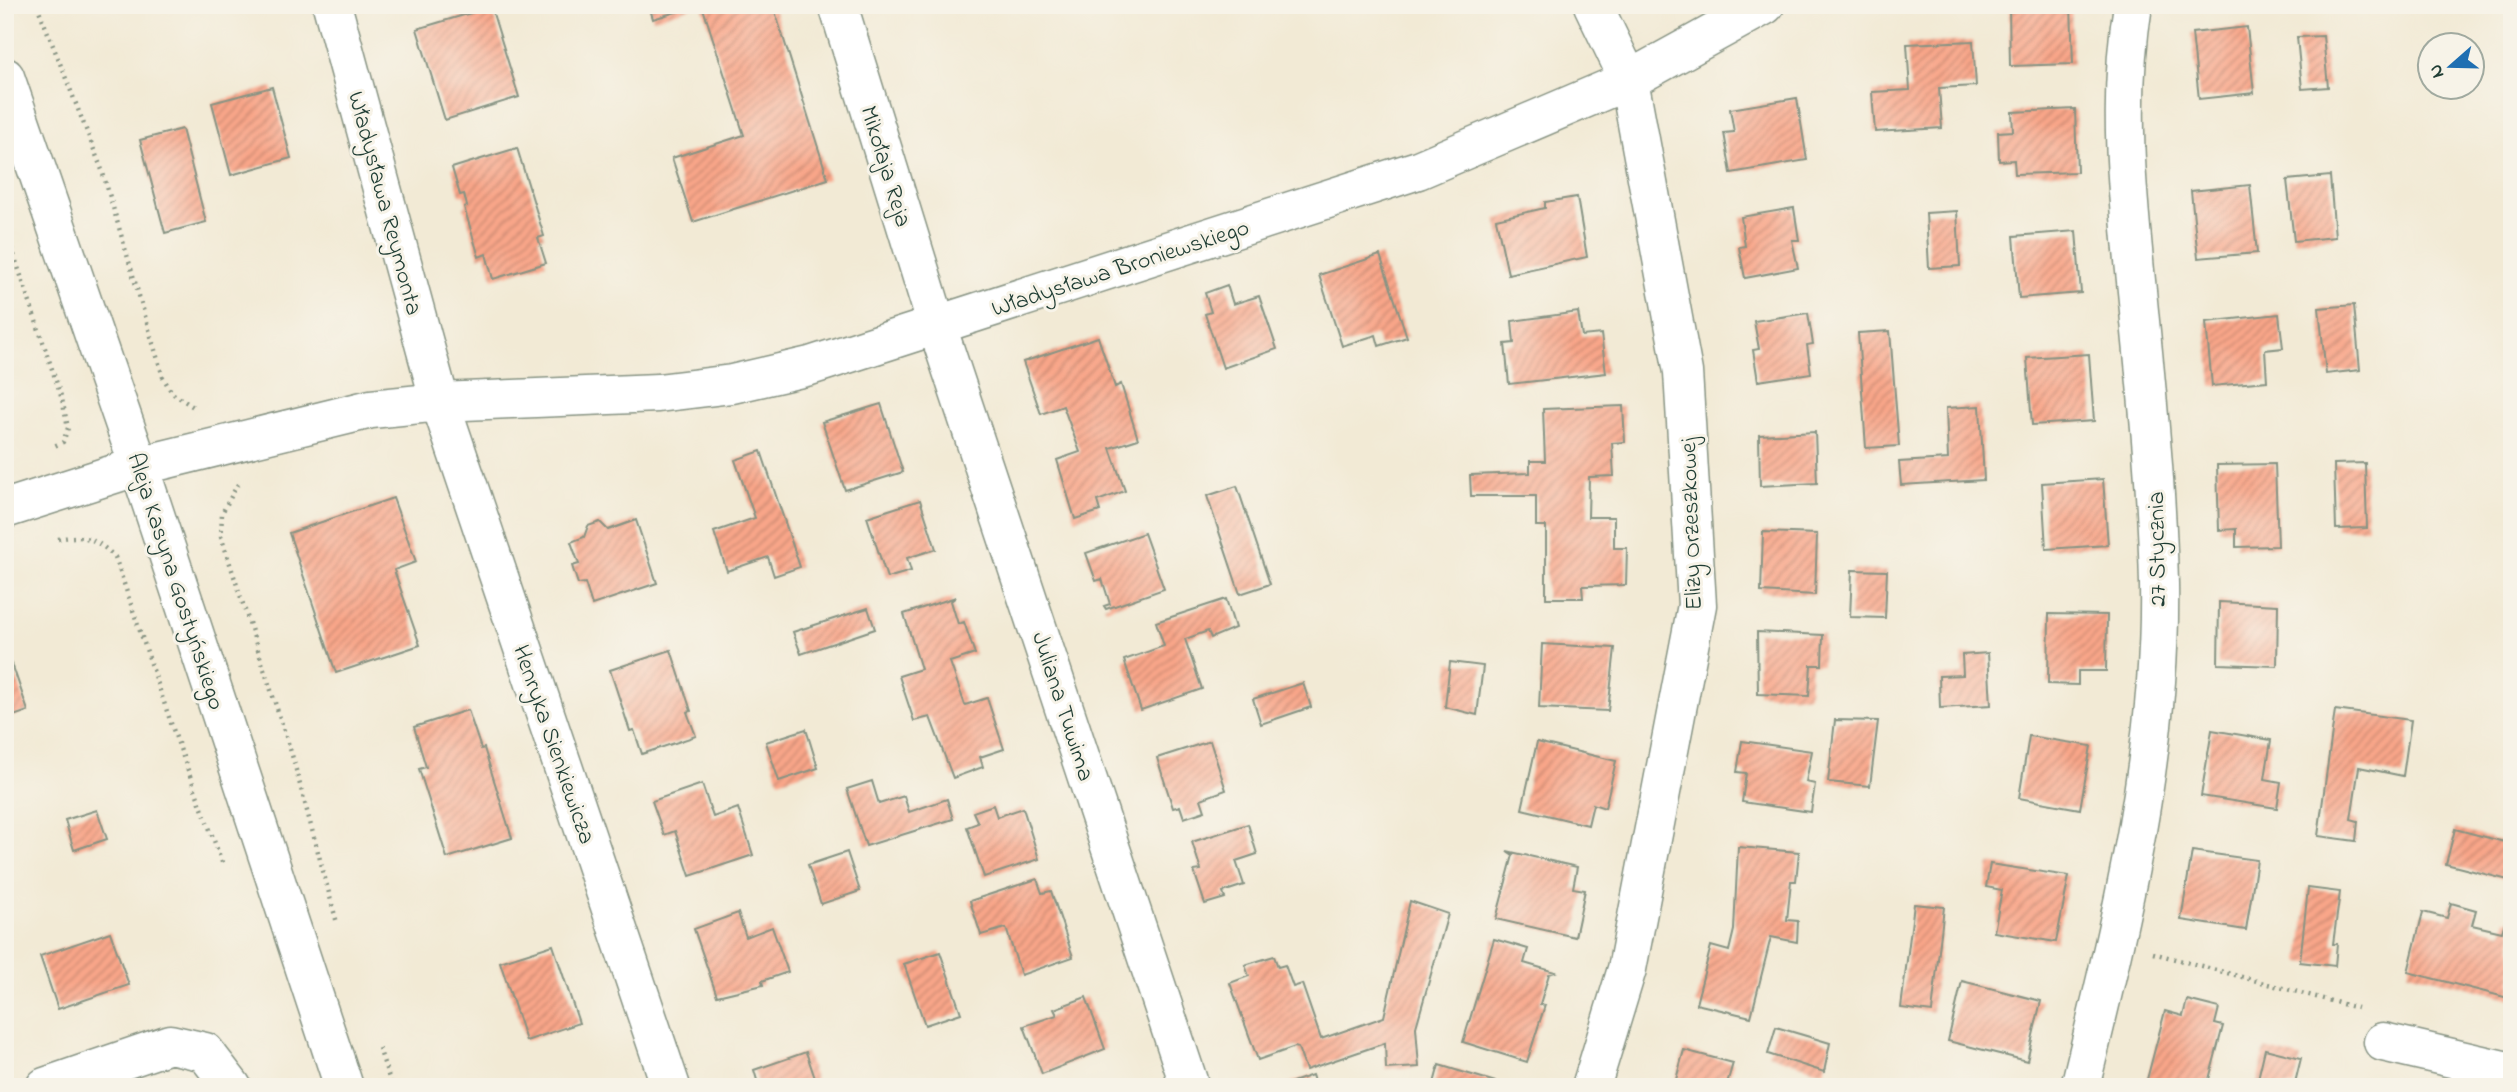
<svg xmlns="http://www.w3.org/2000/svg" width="2517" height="1092" font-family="'Indie Flower',sans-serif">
<defs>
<pattern id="building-hatch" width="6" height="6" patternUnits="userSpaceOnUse" patternTransform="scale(1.75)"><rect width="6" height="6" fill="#f9a689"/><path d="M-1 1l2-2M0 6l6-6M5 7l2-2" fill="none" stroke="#c98871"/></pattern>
</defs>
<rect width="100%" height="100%" fill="#f7f3e8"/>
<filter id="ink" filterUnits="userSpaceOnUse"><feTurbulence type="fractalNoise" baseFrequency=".0143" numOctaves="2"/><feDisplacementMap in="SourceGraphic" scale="14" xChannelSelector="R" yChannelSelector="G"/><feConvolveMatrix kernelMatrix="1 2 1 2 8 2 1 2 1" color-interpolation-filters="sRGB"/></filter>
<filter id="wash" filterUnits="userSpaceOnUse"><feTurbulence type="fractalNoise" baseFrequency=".00686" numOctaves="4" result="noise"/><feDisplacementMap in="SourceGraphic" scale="28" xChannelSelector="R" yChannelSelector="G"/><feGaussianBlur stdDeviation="1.57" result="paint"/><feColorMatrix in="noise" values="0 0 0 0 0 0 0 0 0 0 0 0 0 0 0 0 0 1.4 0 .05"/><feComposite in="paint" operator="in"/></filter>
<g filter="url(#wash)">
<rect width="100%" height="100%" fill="#f2ead5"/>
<g id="blocks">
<path fill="url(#building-hatch)" d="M649 5H696V6L653 19Z
M702 5H773L828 179 693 222 672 158 744 135Z
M2009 5H2071L2073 64 2010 66Z
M491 7 519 97 445 120 417 29Z
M2247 27 2254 93 2199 99 2192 33Z
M2323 36 2328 87 2302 89 2297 37Z
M1973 41 1976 86 1939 88 1942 128 1875 132 1872 92 1910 90 1907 44Z
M272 87 291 158 231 175 212 103Z
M1797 98 1807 160 1731 173 1724 133 1734 132 1730 109Z
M2075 109 2077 172 2015 174 2014 160 1999 161 1998 132 2013 131 2012 112Z
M182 129 206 222 165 233 140 140Z
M517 148 544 236 538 238 546 263 493 279 486 254 479 257 464 207 467 206 464 194 460 195 452 168Z
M2330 176 2335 237 2294 241 2287 180Z
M2250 185 2257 253 2198 258 2191 191Z
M1577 197 1587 257 1508 274 1496 219 1545 208V202Z
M1794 208 1799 240H1792L1798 268 1745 278 1739 247 1745 246 1741 217Z
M1957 211 1960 266 1929 268 1926 213Z
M2076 231 2081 293 2019 298 2014 236Z
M1380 255 1407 337 1379 346 1376 335 1342 346 1319 275Z
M1227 285 1233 304 1259 296 1277 349 1223 368 1205 314 1211 312 1205 293Z
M2354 305 2360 370 2326 374 2319 308Z
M1578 312 1582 336 1601 334 1606 373 1509 384 1505 344 1514 343 1512 321Z
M1808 313 1813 344 1807 345 1811 373 1758 381 1753 350 1759 349 1754 321Z
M2279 314 2283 348 2265 350 2267 381 2212 386 2206 322Z
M1890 331 1899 446 1866 448 1858 333Z
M1098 337 1115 387 1121 384 1138 439 1110 448 1125 491 1097 501 1100 511 1075 519 1057 460 1080 452 1063 406 1041 414 1023 362Z
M2089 354 2094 421 2032 425 2027 358Z
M881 404 903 472 845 490 822 422Z
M1623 406 1625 442 1612 443 1614 476 1589 477 1588 517H1614V548H1627L1626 585 1582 586 1583 598H1546V526H1536V496H1471L1470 475 1530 473V461H1545L1543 409Z
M1980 406 1984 480 1901 485 1899 462 1948 459 1946 408Z
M1815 432 1817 483 1760 486 1759 435Z
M761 451 800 567 774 576 768 557 727 571 714 532 755 518 735 460Z
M2365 463 2367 528 2336 529 2334 464Z
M2275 464 2278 546 2236 547V529L2219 530 2217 465Z
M2103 479 2108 545 2046 549 2042 483Z
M1237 486 1270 584 1240 594 1207 496Z
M393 498 416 562 394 570 420 645 336 673 289 533Z
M920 500 936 549 907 558 911 571 887 578 867 517Z
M636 520 657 583 592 605 585 583 578 584 572 566 579 564 571 542 584 537 588 526 600 522 608 530Z
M1763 532 1817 534 1815 595 1761 592Z
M1144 533 1164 589 1106 609 1104 606 1110 604 1102 579 1096 581 1086 553Z
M1852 570 1887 571 1885 618 1850 617Z
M956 597 951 601 958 624 964 622 975 654 950 662 965 705 987 698 1004 749 980 757 983 767 953 778 930 717 914 721 899 676 921 669 904 614Z
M1226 599 1235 628 1211 638 1208 631 1185 639 1202 689 1141 710 1124 660 1164 646 1156 622Z
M2219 602 2278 605 2277 666 2218 664Z
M868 608 875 629 801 654 793 632Z
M2049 614 2107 615 2106 671H2078V685L2048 684Z
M1757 632 1823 635 1822 665H1811L1809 696 1758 694Z
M5 643 28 711 5 719Z
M1542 644 1615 648 1608 711 1539 708Z
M671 650 691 711 687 712 696 736 642 754 634 730 630 731 610 670Z
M1988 653 1991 705 1940 708 1939 676 1963 675 1962 655Z
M1450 662 1483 666 1477 715 1445 707Z
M1303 683 1311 707 1261 724 1253 699Z
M468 710 481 749 484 748 512 838 447 858 419 769 426 767 414 727Z
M2335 710 2411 720 2403 776 2359 767 2351 819 2358 821 2356 841 2318 836Z
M1835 720 1878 721 1870 786 1828 782Z
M806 729 818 768 779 781 766 742Z
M2212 730 2271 740 2265 779 2281 782 2277 808 2201 796Z
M2029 736 2091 746 2080 809 2019 798Z
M1210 741 1226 790 1201 799 1205 811 1184 818 1180 806 1173 808 1157 758Z
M1742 741 1812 751 1806 782 1815 784 1811 812 1742 802 1746 773 1737 772Z
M1537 742 1616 761 1605 808 1593 804 1588 825 1522 809Z
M872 781 879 804 904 796 909 812 947 799 953 819 866 846 847 789Z
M702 784 713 817 738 808 753 855 690 876 675 831 664 835 652 801Z
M993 805 997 817 1023 808 1039 859 984 877 967 827 978 823 973 812Z
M97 810 107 839 74 850 65 820Z
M1248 824 1257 854 1236 861 1244 885 1223 892 1225 898 1205 904 1194 871 1201 870 1192 842Z
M2455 829 2512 844V881L2446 864Z
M1738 847 1799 852 1796 881H1791L1787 920 1798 921 1797 942 1771 937 1751 1017 1696 1004 1711 946 1729 951 1734 930Z
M1507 851 1577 867 1573 888 1585 890 1575 937 1496 919 1513 855Z
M2192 851 2257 860 2246 930 2181 920Z
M847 852 860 891 821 904 808 865Z
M1990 864 2069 876 2056 942 1994 932 2002 890 1986 887Z
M1037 879 1042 893 1051 891 1073 957 1021 975 1006 928 981 935 970 901Z
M2308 888 2340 892 2333 944H2337L2335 966 2300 962Z
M1410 901 1448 914 1416 1027 1419 1067 1386 1069 1385 1043 1306 1070 1298 1048 1295 1047 1258 1060 1230 983 1249 976 1245 965 1274 956 1278 967 1285 965 1293 987 1302 984 1321 1039 1384 1017Z
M2451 903 2476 910 2472 925 2502 932 2506 919 2512 920V999L2408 972 2423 912 2447 918Z
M1914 904 1944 907 1932 1012 1901 1008Z
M738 913 746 937 772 927 788 972 762 981 763 985 717 996 694 929Z
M110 932 129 985 58 1009 40 956Z
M1494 939 1528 949 1524 963 1555 972 1549 974 1540 1004 1545 1005 1527 1062 1463 1042Z
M553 945 579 1023 526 1041 500 962Z
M940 952 961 1013 925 1025 904 964Z
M1962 981 2041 1001 2027 1061 1948 1041Z
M1086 997 1105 1049 1042 1074 1024 1026 1057 1015 1054 1009Z
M2187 1000 2219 1008 2215 1024 2223 1026 2207 1087H2145L2165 1011 2183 1016Z
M1776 1027 1830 1043 1824 1072 1768 1054Z
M2265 1049 2301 1058 2294 1087H2256Z
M1684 1050 1733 1063 1726 1087H1674Z
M806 1052 818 1087H759L754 1070Z
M1439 1065 1509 1086V1087H1433Z
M1312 1075 1316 1087H1281V1086Z"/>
</g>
</g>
<g filter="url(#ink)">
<use href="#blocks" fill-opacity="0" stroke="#889484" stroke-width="2"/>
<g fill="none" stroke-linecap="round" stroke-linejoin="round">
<g stroke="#889484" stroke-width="41">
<path id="minor" d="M332 5 440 402 671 1087
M838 5 937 326 1190 1087
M5 77 139 466 344 1087
M5 509 139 466 371 409 440 402 658 393 732 384 810 366 1418 170 1629 80 1765 5
M2383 1042 2512 1072
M45 1087 170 1044 205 1052 232 1087
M1591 1087 1627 969 1697 605 1683 372 1629 80 1593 5
M2080 1087C2120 923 2162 754 2159 584 2157 493 2148 402 2139 311 2129 209 2116 107 2133 5"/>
</g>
<path stroke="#889484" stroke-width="4.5" stroke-dasharray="2 5" stroke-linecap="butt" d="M37 5 102 170 163 377 172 393 195 408
M5 228 62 399 68 428 63 442 52 447
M238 484 222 513 221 536 292 755 337 923
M58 539C85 534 95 538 115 557L175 735 223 865
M2153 953 2357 1008
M379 1048 392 1087"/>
<use href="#minor" stroke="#fff" stroke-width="38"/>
</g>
</g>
<g text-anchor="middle" stroke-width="6" stroke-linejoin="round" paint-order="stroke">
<g font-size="24" fill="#1f3d34" stroke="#f7f3e8">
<text transform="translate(887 166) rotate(73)" y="8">Mikołaja Reja</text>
<text transform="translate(386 203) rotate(75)" y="8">Władysława Reymonta</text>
<text transform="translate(1120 267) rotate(-18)" y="8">Władysława Broniewskiego</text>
<text transform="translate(1690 524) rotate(-92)" y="8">Elizy Orzeszkowej</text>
<text transform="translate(2156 549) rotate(-91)" y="8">27 Stycznia</text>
<text transform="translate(177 581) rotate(72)" y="8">Aleja Kasyna Gostyńskiego</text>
<text transform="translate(1064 706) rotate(72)" y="8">Juliana Tuwima</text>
<text transform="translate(555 744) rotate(71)" y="8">Henryka Sienkiewicza</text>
</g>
</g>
<rect width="2517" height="1092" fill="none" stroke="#f7f3e8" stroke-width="28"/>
<g transform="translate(2451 66) rotate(250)"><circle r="33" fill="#f7f3e8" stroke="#a1aaa0" stroke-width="2"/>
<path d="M0-5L12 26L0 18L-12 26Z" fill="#1f6fb2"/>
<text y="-10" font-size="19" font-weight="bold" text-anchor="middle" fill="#1f3d34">N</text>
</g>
</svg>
